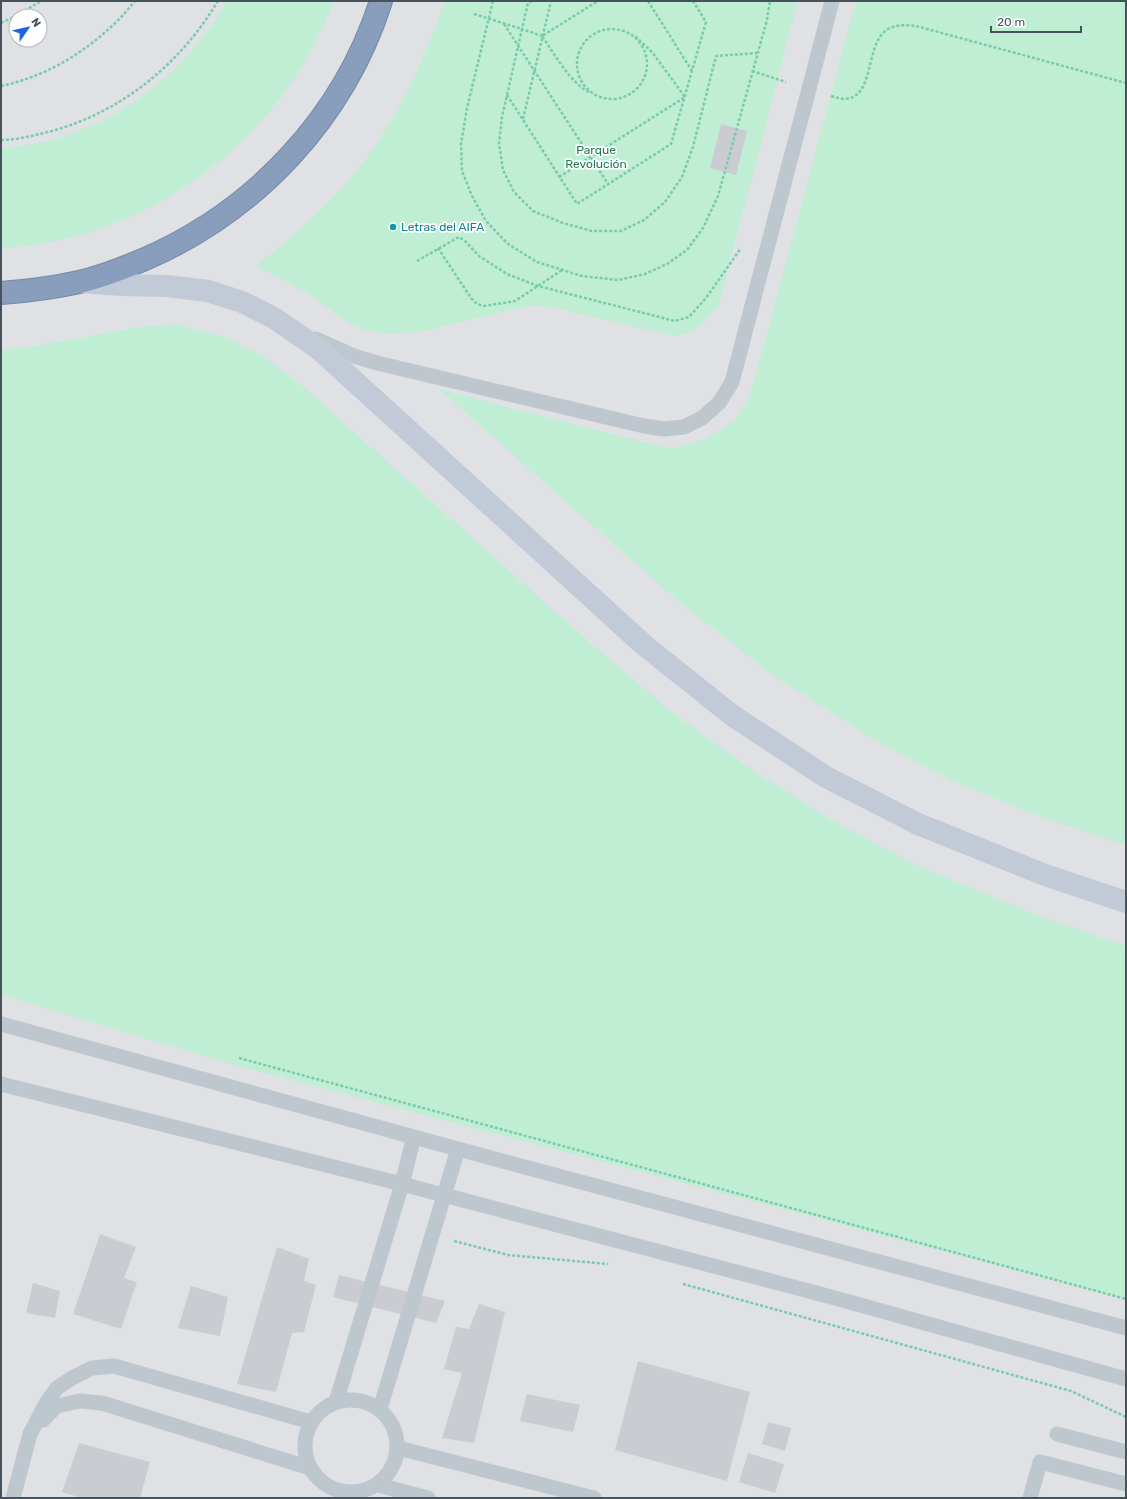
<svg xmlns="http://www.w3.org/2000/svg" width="1127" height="1499" font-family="Rubik,sans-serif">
<rect width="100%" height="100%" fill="#f2f0f0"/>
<path fill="#dfe1e4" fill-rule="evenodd" d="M1 1H1126V1498H1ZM16 16H40V40H16Z"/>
<path fill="#c0eed5" d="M227 1H334C327 19 319 36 310 53 262 138 183 203 90 232 61 241 31 246 1 249V148C96 142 181 83 227 1Z
M445 1H798L719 304 701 325 691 332 673 336 556 308 537 305C514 309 491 315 469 320 432 329 391 342 355 326 341 320 330 309 318 300 298 287 277 277 256 266 303 229 349 187 382 136 409 93 428 48 445 1Z
M856 1H1126V845L1044 818 952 781 871 738 773 675 679 602 439 389 670 449 706 439 736 420 751 393Z
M176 324 223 336 266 358 307 390 589 642 673 713 752 770 835 822 916 865 1039 916 1126 946V1299L234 1065 1 995V350L41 345 133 328Z"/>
<path fill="#caccd2" d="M721 124 747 131 736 175 710 168Z
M100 1234 136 1247 124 1278 137 1282 121 1329 73 1314Z
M277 1247 309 1259 304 1281 316 1285 304 1332 292 1333 276 1392 237 1384Z
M339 1275 445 1301 436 1323 333 1297Z
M33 1283 60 1291 55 1318 26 1313Z
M191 1286 228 1297 220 1336 178 1328Z
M479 1304 505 1312 474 1443 442 1438 462 1373 444 1369 456 1327 469 1329Z
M638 1361 750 1392 727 1481 615 1450Z
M527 1394 580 1405 573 1432 520 1421Z
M768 1422 791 1428 785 1451 762 1444Z
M79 1443 150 1462 140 1498H82L62 1492Z
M748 1453 784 1464 775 1493 739 1482Z"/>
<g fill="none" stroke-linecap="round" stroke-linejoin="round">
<g stroke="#7489a9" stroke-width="24">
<path id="highway" d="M1 293C27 291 53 288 79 282 101 277 124 268 145 259 256 211 344 117 381 1"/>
</g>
<path stroke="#79cba9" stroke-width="2.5" stroke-dasharray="3 2" stroke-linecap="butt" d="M493 1 467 108 461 144 462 171 472 196 486 221 508 244 537 262 582 276 618 280 645 274 667 264 687 250 703 228 718 196 767 20 770 1
M532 1 528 3 522 29 542 36
M648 1 692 71
M474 14 522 29 502 117 499 143 503 170 514 192 533 211 563 223 592 231H621L644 220 665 202 682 177 693 147 716 56 757 53
M16 16 41 1
M1 23 16 16
M504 24 608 184
M577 64a35 35 0 1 1 70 0a35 35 0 1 1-70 0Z
M752 71 786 82
M1 86C44 77 83 54 114 24 122 17 128 9 135 1
M589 92C570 83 554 53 542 36L598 1
M507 95 577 204 671 144 706 22 693 1
M831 96C879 113 861 45 888 29 897 24 907 25 916 26L1126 83
M523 119 551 1
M1 140C18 140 35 135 52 131 123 111 180 64 218 1
M559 177 685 97 652 52 635 36
M438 248 471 298 477 304 484 306 515 301 562 270
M417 261 459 237 465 241 479 256 507 274 538 286 675 321 689 317 706 298 741 248
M239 1058 1126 1299
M454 1241 508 1255 608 1264
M683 1284 1071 1391 1126 1417"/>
<path stroke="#bec6ce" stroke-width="15" d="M316 339 354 356 377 363 644 426 664 429 684 427 702 418 719 403 732 382 832 1
M1 1024 458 1149 1126 1328
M1 1084 402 1184 835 1298 1126 1379
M305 1446a46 46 0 1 1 92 0a46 46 0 1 1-92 0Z
M336 1402 402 1184 414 1137
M380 1409 458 1149
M43 1420 57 1406 80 1401 102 1403 310 1468
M1057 1434 1126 1452
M398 1448 594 1498
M378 1485 428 1498
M13 1498 30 1434 46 1403 57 1388 72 1378 92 1368 114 1366 311 1422
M1030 1498 1040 1462 1126 1484"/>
<path stroke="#c1cad6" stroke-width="22" d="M81 282 122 285 167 286 208 291 242 302 274 318 319 349 644 645 733 716 826 777 918 824 1045 875 1126 902"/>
<use href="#highway" stroke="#899ebd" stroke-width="22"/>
</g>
<circle fill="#0f9aa8" stroke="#fff" stroke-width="1.5" cx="393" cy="227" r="4"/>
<g text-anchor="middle" stroke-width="3.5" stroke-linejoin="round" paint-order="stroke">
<g font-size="12" fill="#1a7d53" stroke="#fff">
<text x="596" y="154">Parque<tspan x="596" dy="14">Revolución</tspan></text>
</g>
<g font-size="12" fill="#0d838f" stroke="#fff" text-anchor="start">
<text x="401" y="231">Letras del AIFA</text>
</g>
</g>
<rect width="1127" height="1499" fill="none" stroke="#48525d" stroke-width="4"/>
<g transform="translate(28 28) rotate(56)"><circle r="19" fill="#ffffff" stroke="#b6babe"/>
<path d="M0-3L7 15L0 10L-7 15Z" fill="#1f63de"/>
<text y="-6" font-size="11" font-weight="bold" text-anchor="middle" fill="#48525d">N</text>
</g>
<path d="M991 26v6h90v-6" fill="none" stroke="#48525d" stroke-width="2"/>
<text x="997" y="26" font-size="12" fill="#48525d" stroke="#ffffff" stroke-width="3" paint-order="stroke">20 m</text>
</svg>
